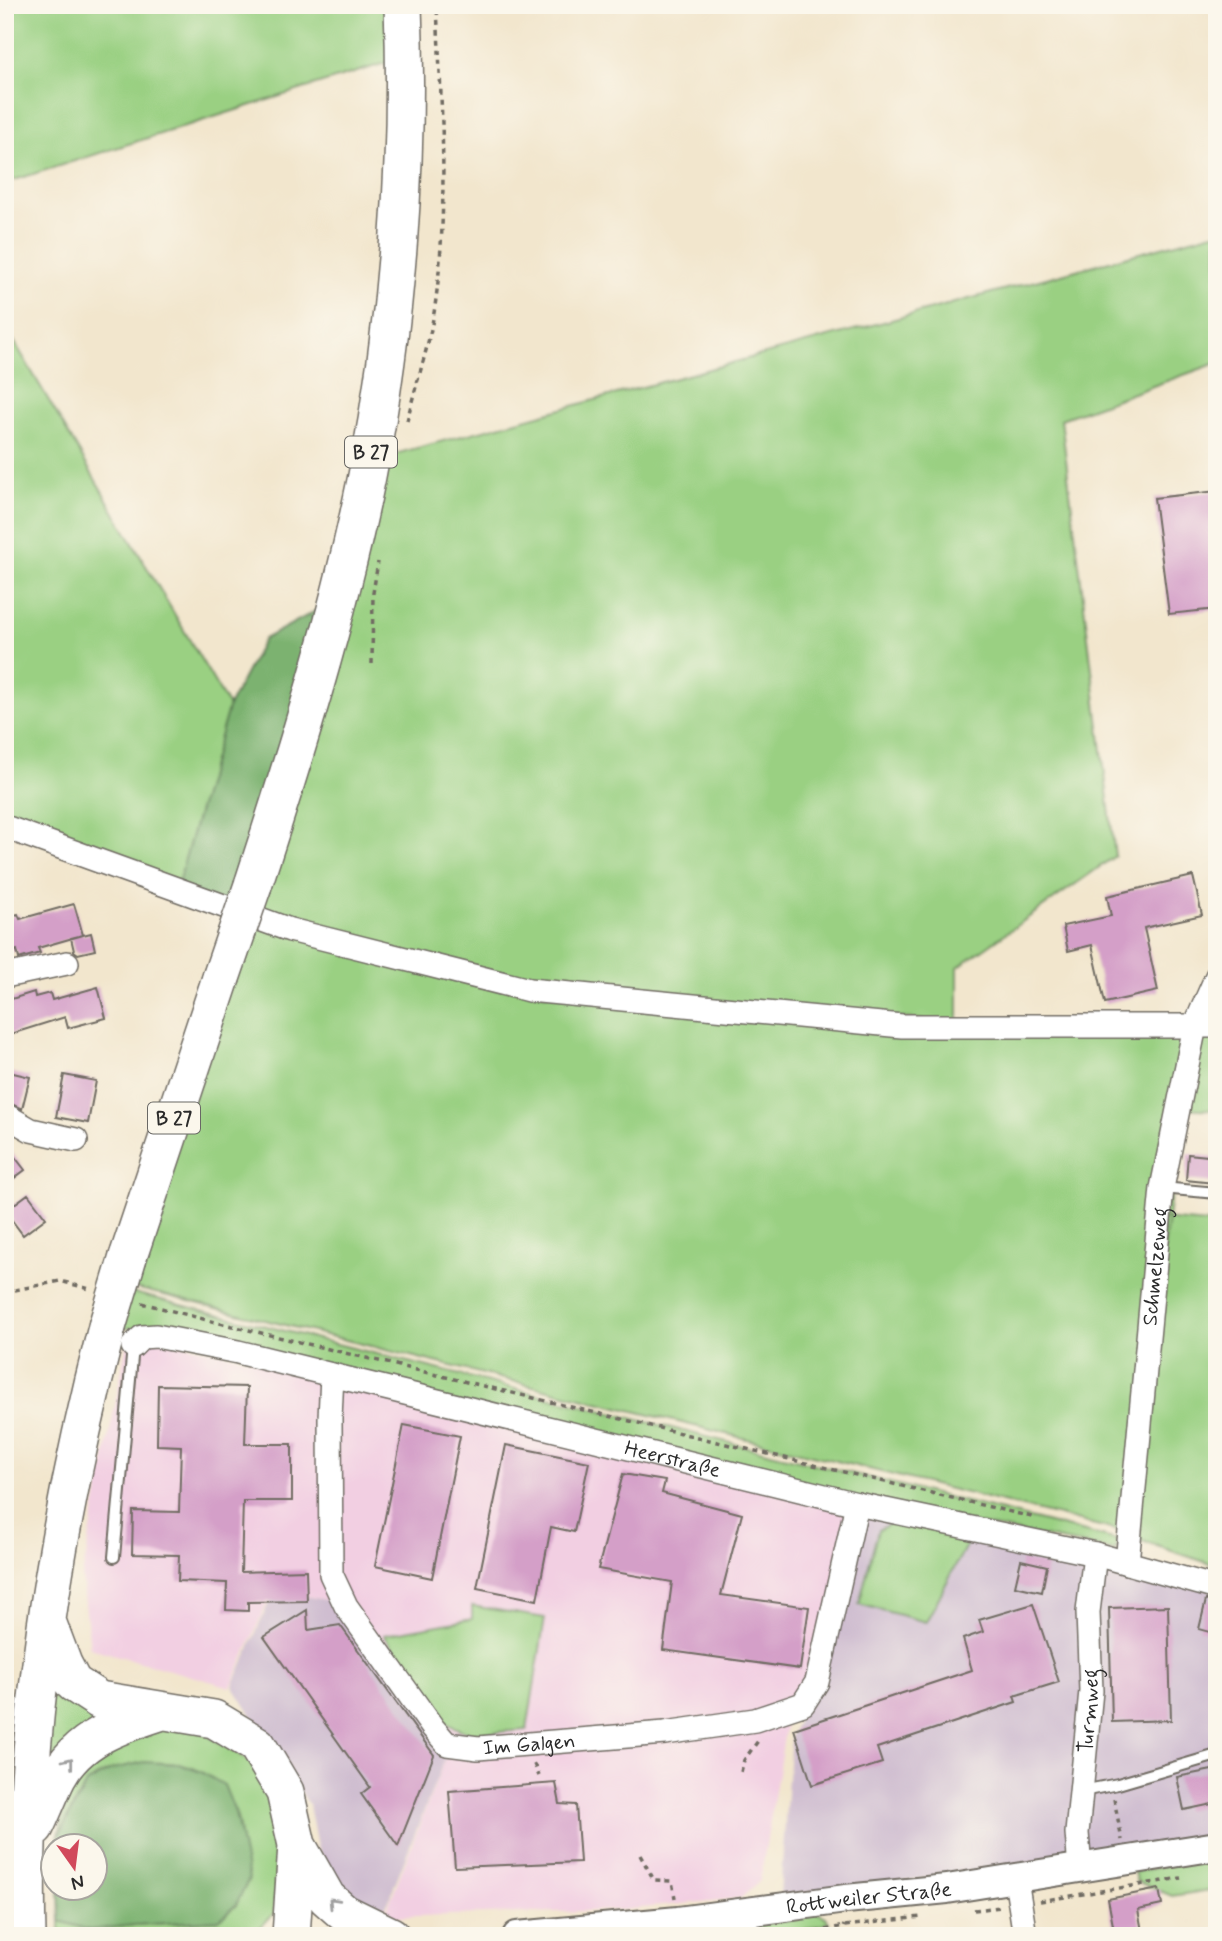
<svg xmlns="http://www.w3.org/2000/svg" width="1222" height="1941" font-family="Mynerve,sans-serif">
<rect width="100%" height="100%" fill="#fbf7ec"/>
<filter id="ink" filterUnits="userSpaceOnUse"><feTurbulence type="fractalNoise" baseFrequency=".0143" numOctaves="2"/><feDisplacementMap in="SourceGraphic" scale="14" xChannelSelector="R" yChannelSelector="G"/><feConvolveMatrix kernelMatrix="1 2 1 2 8 2 1 2 1" color-interpolation-filters="sRGB"/></filter>
<filter id="wash" filterUnits="userSpaceOnUse"><feTurbulence type="fractalNoise" baseFrequency=".00686" numOctaves="4" result="noise"/><feDisplacementMap in="SourceGraphic" scale="28" xChannelSelector="R" yChannelSelector="G"/><feGaussianBlur stdDeviation="1.57" result="paint"/><feColorMatrix in="noise" values="0 0 0 0 0 0 0 0 0 0 0 0 0 0 0 0 0 1.4 0 .05"/><feComposite in="paint" operator="in"/></filter>
<g filter="url(#wash)">
<rect width="100%" height="100%" fill="#f2e6cd"/>
<path fill="#f2cfe2" d="M129 1332 364 1385 853 1506 815 1689 788 1713 760 1881 741 1898 622 1910 384 1917 451 1743 353 1605 273 1590 231 1687 90 1648 82 1577Z"/>
<path fill="#cfbdd0" d="M859 1507 1217 1592V1842L780 1896 791 1735 804 1707Z
M274 1591 349 1604 449 1748 382 1916 332 1884 317 1847 309 1805 233 1686Z"/>
<path fill="#9ad082" stroke="#627e56" stroke-width="2" d="M5 5H392L395 60 5 183Z
M1217 232V363L1061 419 1115 856 958 967V1023L530 987 240 910 365 462Z
M5 326 229 707 177 887 5 822Z
M237 914 527 992 902 1028 1192 1029 1128 1533 119 1284Z
M1217 1028V1110L1181 1108 1196 1029Z
M1163 1219 1217 1224V1566L1133 1538Z
M118 1289 1117 1540 1116 1551 856 1500 146 1330 107 1326Z
M896 1521 971 1536 926 1622 859 1604 878 1530Z
M472 1606 545 1618 527 1730 470 1734 445 1723 384 1635 472 1619Z
M51 1667 105 1709 43 1781Z
M153 1724 192 1726 251 1762 269 1791 278 1828 274 1913 261 1927 244 1935 60 1936V1921L89 1930 135 1925 219 1920 236 1905C238 1876 245 1842 236 1814 233 1806 209 1778 202 1773 178 1755 105 1762 86 1785 75 1798 66 1822 58 1837L72 1776 91 1754Z
M1217 1856V1889L1172 1896 1136 1881 1134 1872Z
M818 1913 826 1917 829 1923 780 1936H681Z"/>
<path fill="#7bb270" stroke="#536e4e" stroke-width="2" d="M332 602 234 908 177 887 229 705 264 639Z
M144 1762 179 1764 201 1772 224 1785 235 1812 249 1879 236 1905 219 1920 135 1925 89 1930 60 1921 59 1889 94 1888V1846H58V1837L86 1784 113 1769Z"/>
<g id="blocks">
<path fill="#d49fc8" d="M1217 491V609L1169 614 1154 498Z
M1193 876 1202 915 1144 928 1158 991 1105 1003 1092 945 1068 951 1063 926 1111 916 1107 896Z
M74 904 83 935 38 948 40 953 22 958 19 959 17 950 5 954V918L18 914 20 919Z
M91 933 95 950 78 954 74 951 71 938Z
M98 987 106 1018 68 1028 65 1017 11 1034 5 1017V1001L34 992 35 997 50 993 52 1000Z
M5 1071 30 1077 22 1109 5 1101Z
M64 1075 96 1081 88 1123 56 1117Z
M5 1144 25 1170 5 1185Z
M1188 1154 1217 1157 1214 1183 1186 1180Z
M28 1194 46 1218 23 1235 5 1211Z
M158 1385 247 1387 245 1444H292V1501H243L241 1572 306 1570 307 1601 248 1602V1611L226 1610 227 1583 178 1581 179 1555 132 1554 133 1511 179 1512 181 1446 157 1445Z
M404 1425 460 1436 432 1578 375 1566Z
M506 1445 589 1462 574 1532 551 1527 537 1600 477 1588Z
M623 1474 665 1481 662 1493 742 1514 721 1595 809 1607 800 1669 663 1650 672 1582 598 1569Z
M1021 1560 1047 1566 1042 1592 1015 1586Z
M1206 1600 1217 1602V1634L1199 1629Z
M1033 1604 1059 1682 1014 1696 1016 1702 877 1748 882 1763 812 1785 794 1729 972 1670 963 1639 983 1632 979 1620Z
M1168 1606 1171 1720 1112 1722 1109 1608Z
M307 1610 308 1630 340 1625 434 1755 398 1846 361 1794 370 1787 264 1637Z
M1217 1769V1803L1184 1810 1177 1777Z
M556 1783 560 1804 576 1805 580 1862 455 1867 449 1791Z
M1159 1889 1162 1905 1138 1910 1143 1936H1115L1108 1899Z"/>
</g>
</g>
<g filter="url(#ink)">
<use href="#blocks" fill-opacity="0" stroke="#716c64" stroke-width="2"/>
<g fill="none" stroke-linecap="round" stroke-linejoin="round">
<g stroke="#716c64" stroke-width="14">
<path id="service" d="M1162 1188 1217 1193
M114 1557 133 1346
M1082 1791 1118 1784 1217 1755"/>
</g>
<g stroke="#716c64" stroke-width="26">
<g id="minor">
<path d="M5 827 290 930 529 990 902 1026H1217"/>
<path d="M5 976 67 963"/>
<path d="M5 1115 31 1130 76 1140"/>
<path id="s1" d="M133 1346 142 1337 156 1336 238 1352 857 1504 1095 1554 1217 1588"/>
<path id="s2" d="M332 1375 330 1418 331 1574 346 1606 433 1728 447 1744 478 1748 665 1733 755 1720 803 1704 817 1682 857 1504"/>
<path id="s3" d="M1127 1563 1162 1188 1195 1026 1217 976"/>
<path id="s4" d="M1080 1868 1077 1833 1091 1691 1088 1612 1095 1554"/>
<path d="M1016 1879 1025 1936"/>
</g>
</g>
<g stroke="#716c64" stroke-width="32">
<g id="tertiary">
<path id="s5" d="M517 1936 678 1921 846 1899 947 1889 1217 1846"/>
</g>
</g>
<g stroke="#716c64" stroke-width="40">
<path id="primary" d="M253 885C297 750 339 615 367 476 397 323 409 160 403 5
M128 1257 221 978
M48 1624 63 1664 73 1683 99 1700 214 1719 257 1745 285 1792 297 1845 291 1936
M35 1827C43 1811 49 1794 57 1778 78 1738 119 1725 159 1712
M297 1845 327 1898 344 1913 391 1936
M27 1936C21 1730 56 1525 107 1327"/>
</g>
<path stroke="#716c64" stroke-width="3.5" stroke-dasharray="5 5" stroke-linecap="butt" d="M407 421C416 383 430 344 435 306 449 207 441 105 437 5
M372 664 373 593 378 562
M5 1292 60 1281 90 1289
M142 1303 207 1320 1036 1518
M534 1764 539 1776
M741 1772 744 1760 758 1741
M1114 1799 1122 1840
M640 1855 654 1880 672 1881 675 1898
M1040 1901 1181 1878
M974 1910 1001 1907
M796 1936 844 1926 921 1917
M839 1936 844 1925"/>
<use href="#service" stroke="#fff" stroke-width="10"/>
<use href="#minor" stroke="#fff" stroke-width="23"/>
<use href="#tertiary" stroke="#fff" stroke-width="28"/>
<use href="#primary" stroke="#fff" stroke-width="37"/>
<g stroke="#716c64" stroke-width="40" stroke-linecap="butt">
<path id="primary-bridge" d="M221 978 253 885
M107 1327 128 1257"/>
</g>
<use href="#primary-bridge" stroke="#fff" stroke-width="37"/>
</g>
<defs><path id="oneway-chevron" d="M-2-3.5L2.5 0L-2 3.5" fill="none" stroke-width="1.6" stroke-linecap="round" stroke-linejoin="round" transform="scale(1.75)"/></defs>
<g stroke="#a0a0a0">
<use href="#oneway-chevron" transform="translate(69 1762) rotate(-52)"/>
<use href="#oneway-chevron" transform="translate(333 1902) rotate(-134)"/>
</g>
</g>
<g text-anchor="middle" stroke-width="5" stroke-linejoin="round" paint-order="stroke">
<g fill="#fbf7ec" stroke="#696865" stroke-width="2">
<rect x="345" y="436.5" width="52" height="31" rx="5"/>
<rect x="148" y="1102.5" width="52" height="31" rx="5"/>
</g>
<g font-size="19" font-weight="bold" fill="#2b2b2b">
<text x="371" y="459">B 27</text>
<text x="174" y="1125">B 27</text>
</g>
<g font-size="21" fill="#2b2b2b" stroke="#fbf7ec">
<text dy="7" stroke="none"><textPath href="#s3" startOffset="298">Schmelzeweg</textPath></text>
<text dy="7" stroke="none"><textPath href="#s1" startOffset="558">Heerstraße</textPath></text>
<text dy="7" stroke="none"><textPath href="#s4" startOffset="158">Turmweg</textPath></text>
<text dy="7" stroke="none"><textPath href="#s2" startOffset="488">Im Galgen</textPath></text>
<text dy="7" stroke="none"><textPath href="#s5" startOffset="354">Rottweiler Straße</textPath></text>
</g>
</g>
<rect width="1222" height="1941" fill="none" stroke="#fbf7ec" stroke-width="28"/>
<g transform="translate(74 1867) rotate(166)"><circle r="33" fill="#fbf7ec" stroke="#a8a59f" stroke-width="2"/>
<path d="M0-5L12 26L0 18L-12 26Z" fill="#d1495b"/>
<text y="-10" font-size="19" font-weight="bold" text-anchor="middle" fill="#2b2b2b">N</text>
</g>
</svg>
